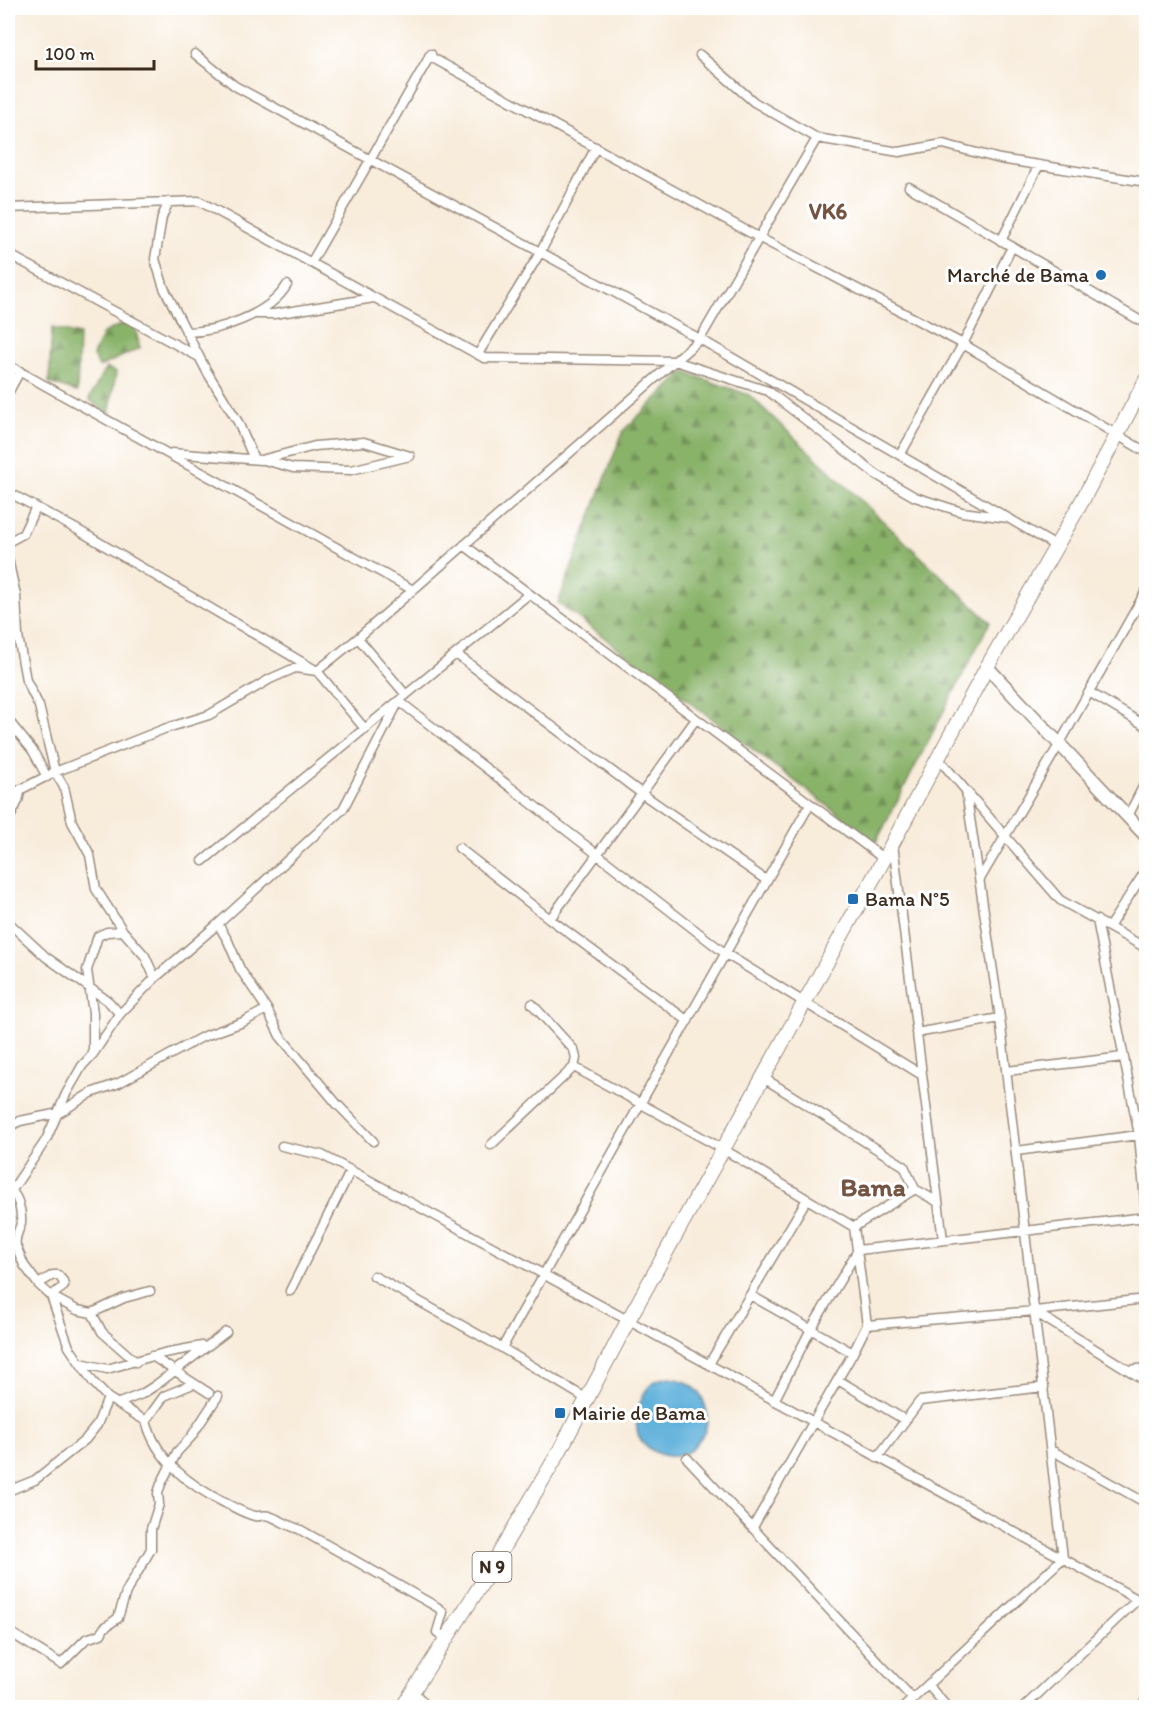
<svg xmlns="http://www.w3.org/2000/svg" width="1154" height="1715" font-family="Itim,sans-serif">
<defs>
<pattern id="forest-firs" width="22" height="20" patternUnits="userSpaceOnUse" patternTransform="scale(1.5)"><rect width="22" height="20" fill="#8ab36b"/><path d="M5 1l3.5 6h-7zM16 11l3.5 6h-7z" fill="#729257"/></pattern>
</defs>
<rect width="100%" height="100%" fill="#fff"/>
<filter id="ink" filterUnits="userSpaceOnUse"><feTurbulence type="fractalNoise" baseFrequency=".0167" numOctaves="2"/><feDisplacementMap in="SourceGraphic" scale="12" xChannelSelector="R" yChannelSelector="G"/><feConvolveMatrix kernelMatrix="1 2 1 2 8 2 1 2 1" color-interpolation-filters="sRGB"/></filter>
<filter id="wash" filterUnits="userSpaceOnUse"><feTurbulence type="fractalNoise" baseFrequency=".008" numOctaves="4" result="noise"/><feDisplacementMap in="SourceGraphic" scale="24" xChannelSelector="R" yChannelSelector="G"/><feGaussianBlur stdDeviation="1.35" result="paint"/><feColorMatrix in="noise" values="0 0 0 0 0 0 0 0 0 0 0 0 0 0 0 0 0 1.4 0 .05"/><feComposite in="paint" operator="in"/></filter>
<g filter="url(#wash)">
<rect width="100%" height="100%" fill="#f8ecdb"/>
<path fill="url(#forest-firs)" stroke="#626e44" stroke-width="1.5" d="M133 319 140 348 99 367 93 356 103 333Z
M52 328 79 335 77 392 49 383Z
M106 368 116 372 109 415 89 399Z
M684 372 749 395 990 622 876 842 558 603 623 431Z"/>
<path fill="#61b1db" stroke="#4e6e7c" stroke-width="1.5" d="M670 1378C675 1379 683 1380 688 1383 704 1392 711 1414 705 1431 703 1436 698 1441 694 1446 679 1466 645 1454 638 1434 633 1417 641 1389 657 1380 660 1378 666 1378 670 1378Z"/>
</g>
<g filter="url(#ink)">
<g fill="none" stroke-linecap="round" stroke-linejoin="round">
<g stroke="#9a8b7c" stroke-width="11">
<path id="street" d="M195 54 235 86 700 339 1056 546
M700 55 754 102 817 138 899 152 943 144 1000 159 1146 182
M429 56 758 237 963 344 1146 452
M909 187 1146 324
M169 201 162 217 155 259 164 288 206 370 238 422 254 459
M8 208 199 201 484 358 675 361 768 391 877 475 915 497 962 512 1008 518
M1001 241 1039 165
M8 254 199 357
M311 263 431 54
M257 314H274L374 298
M186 332C219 332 270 314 287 285
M478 354 540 253 596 147
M8 365 413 590
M8 393 20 371
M172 453 261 460 315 446 364 442 410 456
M900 455 963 344 1012 247
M264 460 293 468 351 470 410 456
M8 492 78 530 317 671 365 729
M8 542 23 534 36 507
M464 545 884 859
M8 559 16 595 18 636 26 680 39 706 55 772 64 787 72 822 90 855 96 889 123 931 145 956 155 978
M358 638 406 695
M456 654 641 793 766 880
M1089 692 1146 726
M8 720 33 751 47 777
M938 758 1060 900 1146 948
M8 796 55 772 164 729 209 715 270 679 295 668 317 671 358 638 700 339 817 138
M1128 816 1146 781
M8 821 18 801 21 789
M893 844 943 1240
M459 848 550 919 688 1021
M203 861 529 594
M980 879 1060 743 1146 591
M550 919 696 719
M1097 920 1139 1135 1146 1212
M8 922 46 957 108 1001 120 1014
M218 924 228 941 240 969 267 1009 280 1036 337 1104 373 1141
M1109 927 1146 870
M916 1033 1000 1018
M93 1054V1013L87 970 98 936 107 932 123 931
M574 1067 723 1149 854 1227
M1007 1071 1123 1057
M762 1077 904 1166 915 1189 938 1202
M8 1127 20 1121 59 1113 91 1093 119 1083 202 1037 243 1022 267 1009
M491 1145 574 1067 576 1058 574 1050 532 1004
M282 1146 322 1155C598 1302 871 1454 1146 1604
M1016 1151 1146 1134
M8 1188C18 1194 22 1211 21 1223 19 1232 14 1236 16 1246
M8 1196 46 1140 66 1094 82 1066 93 1054 120 1014 155 978 218 924 343 809 399 701 726 954 922 1075
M854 1227 915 1189
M8 1244 16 1246 24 1265 38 1284 51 1296 69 1347 93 1382 108 1398
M374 1276 502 1348 587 1399
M38 1284 53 1275H58L63 1281 64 1286 51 1296
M290 1291 351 1170
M750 1295 853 1353
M51 1296 77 1310 92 1313 102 1332 136 1362
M1035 1312 1146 1381
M92 1313 124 1298 150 1291
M867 1325 1035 1311 1146 1299
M502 1348 810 804
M152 1356 209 1393
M81 1363 107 1369 164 1353 202 1346
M709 1364 807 1199
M1129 1370 1146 1368
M838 1380 905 1420
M774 1401 811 1329 858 1250 1146 1217
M119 1403 142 1394 156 1385 226 1332
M146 1421C157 1461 189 1485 225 1503 234 1507 245 1514 255 1516 260 1517 264 1514 269 1516 279 1519 288 1526 299 1529L437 1607 443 1612 437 1632 447 1639
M1051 1450 1146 1503
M687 1458 913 1699
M877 1458 920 1401 1044 1387
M8 1491 35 1480 85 1440 97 1425 108 1398 146 1421 164 1396 193 1384
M753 1527 853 1353 867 1325 854 1227
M8 1631 61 1664 86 1639 101 1634 104 1628 118 1618 126 1592 151 1549V1529L159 1504 158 1493 161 1484 177 1452 191 1437 218 1396
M928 1685 948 1708
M413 1691 428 1708
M903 1708 1063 1558 1000 1018 966 791
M1023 1708 1138 1599
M1139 1708 1146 1701"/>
</g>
<g stroke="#9a8b7c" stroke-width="15">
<path id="secondary" d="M987 667 1146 836"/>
</g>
<g stroke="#9a8b7c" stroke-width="16">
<path id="primary" d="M402 1708 482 1583 559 1452 629 1319 884 859 987 667 1082 501 1146 380"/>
</g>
<use href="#street" stroke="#fff" stroke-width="8"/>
<use href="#secondary" stroke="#fff" stroke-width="12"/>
<use href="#primary" stroke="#fff" stroke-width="14"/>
</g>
</g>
<g fill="#1f6fb2" stroke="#fff" stroke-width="2">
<circle cx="1101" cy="275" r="6"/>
<rect x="847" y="893" width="12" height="12" rx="3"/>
<rect x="554" y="1407" width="12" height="12" rx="3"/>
</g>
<g text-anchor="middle" stroke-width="6" stroke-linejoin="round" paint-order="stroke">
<rect fill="#fff" stroke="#766a62" stroke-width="1.5" x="472.5" y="1552" width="39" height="30" rx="4.5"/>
<g font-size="18" font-weight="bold" fill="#3b2a1e">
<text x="492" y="1573">N 9</text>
</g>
<g font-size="20" fill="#3b2a1e" stroke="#fff" text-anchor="start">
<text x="1089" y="282" text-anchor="end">Marché de Bama</text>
<text x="865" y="906">Bama N°5</text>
<text x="572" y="1420">Mairie de Bama</text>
</g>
<g font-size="22" font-weight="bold" fill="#745442" stroke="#fff">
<text x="828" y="219">VK6</text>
</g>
<g font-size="26" font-weight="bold" fill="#745442" stroke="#fff">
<text x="873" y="1196">Bama</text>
</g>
</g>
<rect width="1154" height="1715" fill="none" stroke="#fff" stroke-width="30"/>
<path d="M36 60v9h118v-9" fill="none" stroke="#3b2a1e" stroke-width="3"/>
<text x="45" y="60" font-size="18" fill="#3b2a1e" stroke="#ffffff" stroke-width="4.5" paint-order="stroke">100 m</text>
</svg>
